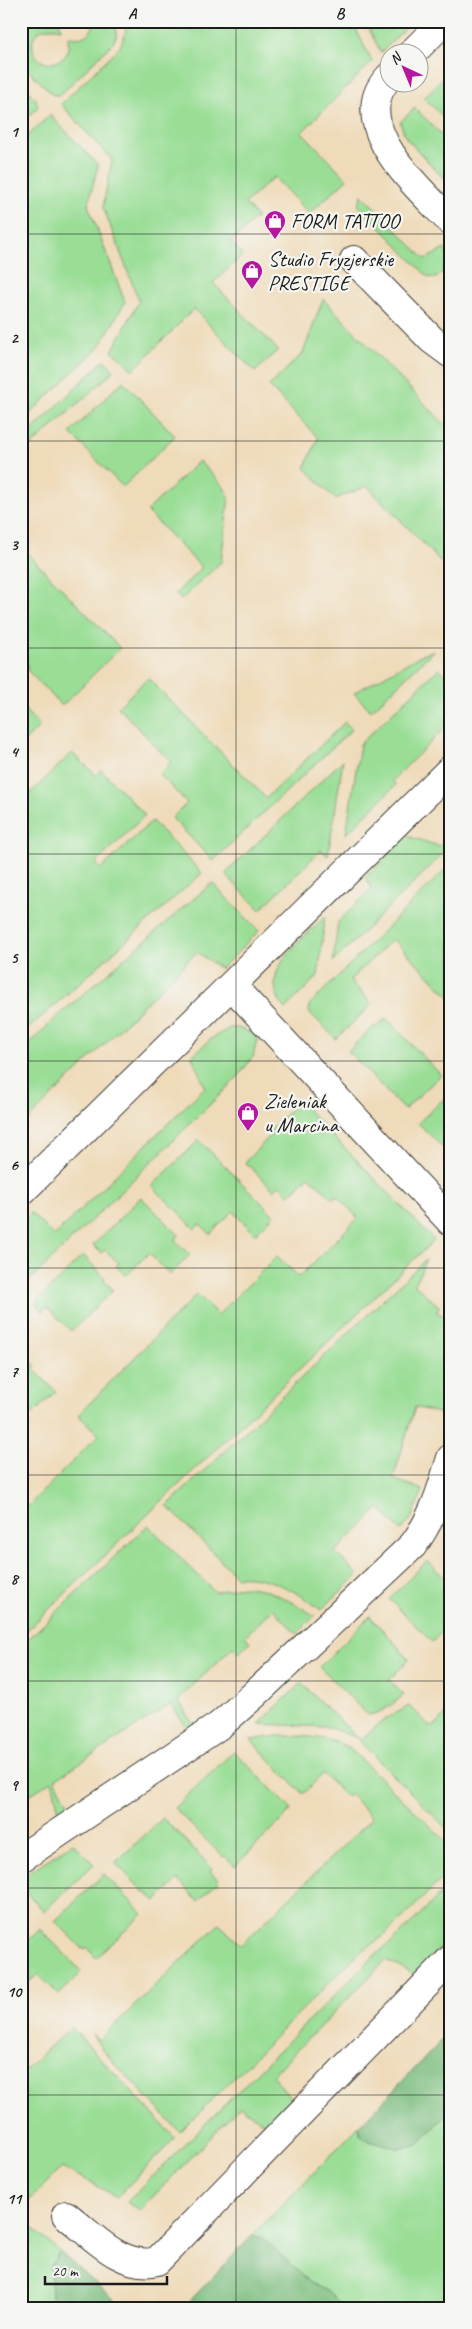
<svg xmlns="http://www.w3.org/2000/svg" width="472" height="2329" font-family="Caveat,sans-serif">
<rect width="100%" height="100%" fill="#f6f6f2"/>
<filter id="ink" filterUnits="userSpaceOnUse"><feTurbulence type="fractalNoise" baseFrequency=".02" numOctaves="2"/><feDisplacementMap in="SourceGraphic" scale="10" xChannelSelector="R" yChannelSelector="G"/><feConvolveMatrix kernelMatrix="1 2 1 2 8 2 1 2 1" color-interpolation-filters="sRGB"/></filter>
<filter id="wash" filterUnits="userSpaceOnUse"><feTurbulence type="fractalNoise" baseFrequency=".0096" numOctaves="4" result="noise"/><feDisplacementMap in="SourceGraphic" scale="20" xChannelSelector="R" yChannelSelector="G"/><feGaussianBlur stdDeviation="1.12" result="paint"/><feColorMatrix in="noise" values="0 0 0 0 0 0 0 0 0 0 0 0 0 0 0 0 0 1.4 0 .05"/><feComposite in="paint" operator="in"/></filter>
<g filter="url(#wash)">
<rect width="100%" height="100%" fill="#efdbba"/>
<path fill="#9ade96" stroke="#5b7d59" d="M21 21H59L61 29C17 19 30 77 60 60 69 56 69 45 68 36 81 41 92 35 95 21H115L117 34 113 43 60 95H53L21 63Z
M124 21H352L372 62 302 132 347 179 309 214 274 177 245 203 257 217 231 242 243 255 213 283 278 350 255 372 194 309 133 370 112 351 139 301 103 207 112 160 61 104 120 47 126 31Z
M365 21H412L381 53Z
M451 69V125L424 98Z
M21 84 36 99 38 107 21 123Z
M415 108 451 144V176L446 181 406 138 400 122Z
M50 115 98 165 88 205 125 302 100 346 21 422V142Z
M362 195 425 259 445 249 448 257 442 273 436 278 428 277 358 205Z
M323 299 451 431V572L367 486 335 499 305 468 318 438 269 386 303 353Z
M104 360 114 371 21 455V441Z
M123 381 175 436 123 487 70 433Z
M199 461 223 486 229 497 221 562 181 600 175 594 202 568 147 511Z
M21 547 120 648 62 706 28 671 21 625Z
M433 651 371 711 354 693 423 654Z
M439 668 451 680V722L392 781 396 785 346 834 360 744Z
M148 678 266 798 345 722 352 729 213 861 172 818 187 803 159 774 171 762 118 707Z
M21 706 40 726 21 745Z
M72 753 96 775 101 770 145 815 96 863 101 869 152 821 202 873 21 1035V802Z
M343 760 328 856 321 850 260 910 225 874Z
M451 835V846L333 962 338 922 372 888 365 878 407 836 439 846Z
M451 864V998L393 939 350 980 372 1004 336 1039 309 1012V1005Z
M212 883 259 931 221 969 197 952 21 1127V1052L60 1014Z
M325 917 318 976 285 1009C255 971 300 942 325 917Z
M386 1018 441 1075 404 1110 348 1051 374 1026 376 1028Z
M230 1028H239L258 1036 253 1057 236 1079 21 1289V1223L31 1213 54 1236 205 1087 192 1056 212 1038Z
M451 1092V1155H450L418 1123Z
M299 1101 434 1240 21 1636V1513L99 1435 78 1415 197 1294 218 1315 277 1256 299 1277 358 1218 336 1195 333 1199 309 1176 289 1195 280 1185 274 1190 245 1162 273 1133 270 1130Z
M199 1140 274 1215 255 1234 233 1211 210 1234 200 1224 195 1229 152 1186Z
M141 1197 179 1235 175 1240 190 1255 170 1275 149 1253 126 1276 116 1266 119 1263 105 1250 101 1253 93 1245Z
M83 1255 105 1278 104 1280 113 1290 71 1331 47 1307 43 1311 35 1303Z
M426 1259 415 1285 439 1306 437 1313 451 1318V1399L446 1415 415 1407 393 1479 423 1490 412 1517 401 1531 379 1508 335 1552 358 1575 321 1610C299 1592 266 1574 237 1577L167 1506Z
M21 1351 36 1366 33 1369 56 1391 33 1414 21 1404Z
M148 1525 215 1592C225 1590 236 1587 246 1587 271 1588 295 1604 315 1616L297 1634 273 1609 245 1636 250 1642 239 1653 233 1647 178 1700 196 1729 190 1733 171 1704 55 1779 71 1809 60 1816 52 1781 21 1800V1646Z
M427 1561 451 1584V1623L432 1642 389 1599Z
M370 1616 409 1659 389 1680 404 1695C393 1703 382 1714 368 1715L319 1667Z
M301 1683 360 1740 384 1720 409 1706 432 1728 451 1709V1833L355 1737 327 1727 259 1724Z
M278 1736C302 1736 326 1736 348 1747L451 1846V1870L384 1936 360 1952 180 2132 103 2051 92 2034 99 2040 219 1924 241 1945 372 1818 350 1794 347 1797 323 1774 303 1794 251 1740Z
M234 1751 292 1810 235 1866 225 1856 223 1857 174 1808Z
M163 1818 212 1868 210 1871 219 1881 198 1901 178 1880 156 1901 146 1892 145 1893 115 1863Z
M73 1843 94 1864 44 1911 21 1887V1877Z
M104 1874 143 1914 96 1958 87 1948 84 1950 55 1921Z
M451 1883V1936L414 1974 386 1960 272 2075 291 2098 265 2124 240 2107 140 2210 127 2202 374 1956 399 1936Z
M40 1929 82 1972 59 1995 38 1974 21 1990V1948Z
M71 2027 175 2138 117 2197 62 2167 23 2207 21 2074Z
M451 2109V2308H345L330 2293 311 2283 261 2237 252 2236 359 2126 360 2135C375 2147 400 2143 418 2144Z
M21 2217 60 2252 50 2266 53 2308H21Z"/>
<path fill="#7bbd7f" stroke="#4c6c4e" d="M451 2031V2109L418 2144 399 2149 364 2138 360 2135 359 2126Z
M252 2236 261 2237 311 2283 330 2293 345 2308H183Z
M60 2252 124 2308H53L50 2266Z"/>
</g>
<g filter="url(#ink)">
<g fill="none" stroke-linecap="round" stroke-linejoin="round">
<g stroke="#3c3934" stroke-width="30">
<path id="minor" d="M413 52 444 21
M390 76C343 123 420 189 451 222
M354 260 432 340 451 354
M232 986 451 1222
M21 1192 451 769
M21 1858 220 1725 254 1695 413 1545C434 1517 441 1490 451 1458
M66 2215C92 2235 122 2270 157 2261L451 1959"/>
</g>
<use href="#minor" stroke="#fff" stroke-width="28"/>
</g>
</g>
<path fill="none" stroke="#1c1c1c" stroke-width="1" stroke-opacity="0.55" d="M236 21V2308M21 234H451M21 441H451M21 648H451M21 854H451M21 1061H451M21 1268H451M21 1475H451M21 1681H451M21 1888H451M21 2095H451"/>
<defs>
<g id="shop-pin" transform="scale(1.125)"><path d="M0 17L-7.5 6A9.5 9.5 0 1 1 7.5 6Z" fill="#b5179e" stroke="#f6f6f2"/><path d="M-5-2.5h2.3a2.7 3.5 0 0 1 5.4 0H5L5.5 6h-11ZM-1.5-2.5h3a1.5 2.3 0 0 0-3 0Z" fill="#fff"/></g>
</defs>
<g fill-rule="evenodd">
<use href="#shop-pin" x="275" y="221"/>
<use href="#shop-pin" x="252" y="271"/>
<use href="#shop-pin" x="248" y="1113"/>
</g>
<g text-anchor="middle" stroke-width="4.5" stroke-linejoin="round" paint-order="stroke">
<g font-size="21" fill="#1c1c1c" stroke="#f6f6f2" text-anchor="start">
<text x="291" y="228">FORM TATTOO</text>
<text x="268" y="266">Studio Fryzjerskie<tspan x="268" dy="24">PRESTIGE</tspan></text>
<text x="264" y="1108">Zieleniak<tspan x="264" dy="24">u Marcina</tspan></text>
</g>
</g>
<rect width="472" height="2329" fill="none" stroke="#f6f6f2" stroke-width="55"/>
<g transform="translate(404 68) rotate(316)"><circle r="24" fill="#f6f6f2" stroke="#9f9f9c"/>
<path d="M0-4L9 19L0 12L-9 19Z" fill="#b5179e"/>
<text y="-8" font-size="14" font-weight="bold" text-anchor="middle" fill="#1c1c1c">N</text>
</g>
<path d="M45 2276v8h122v-8" fill="none" stroke="#1c1c1c" stroke-width="2.5"/>
<text x="52" y="2276" font-size="15" fill="#1c1c1c" stroke="#f6f6f2" stroke-width="4" paint-order="stroke">20 m</text>
<rect x="28" y="28" width="416" height="2274" fill="none" stroke="#1c1c1c" stroke-width="2"/>
<g font-size="16" text-anchor="middle" font-weight="bold" fill="#1c1c1c">
<text x="132" y="19">A</text>
<text x="340" y="19">B</text>
<text x="14" y="137">1</text>
<text x="14" y="343">2</text>
<text x="14" y="550">3</text>
<text x="14" y="757">4</text>
<text x="14" y="963">5</text>
<text x="14" y="1170">6</text>
<text x="14" y="1377">7</text>
<text x="14" y="1584">8</text>
<text x="14" y="1790">9</text>
<text x="14" y="1997">10</text>
<text x="14" y="2204">11</text>
</g>
</svg>
